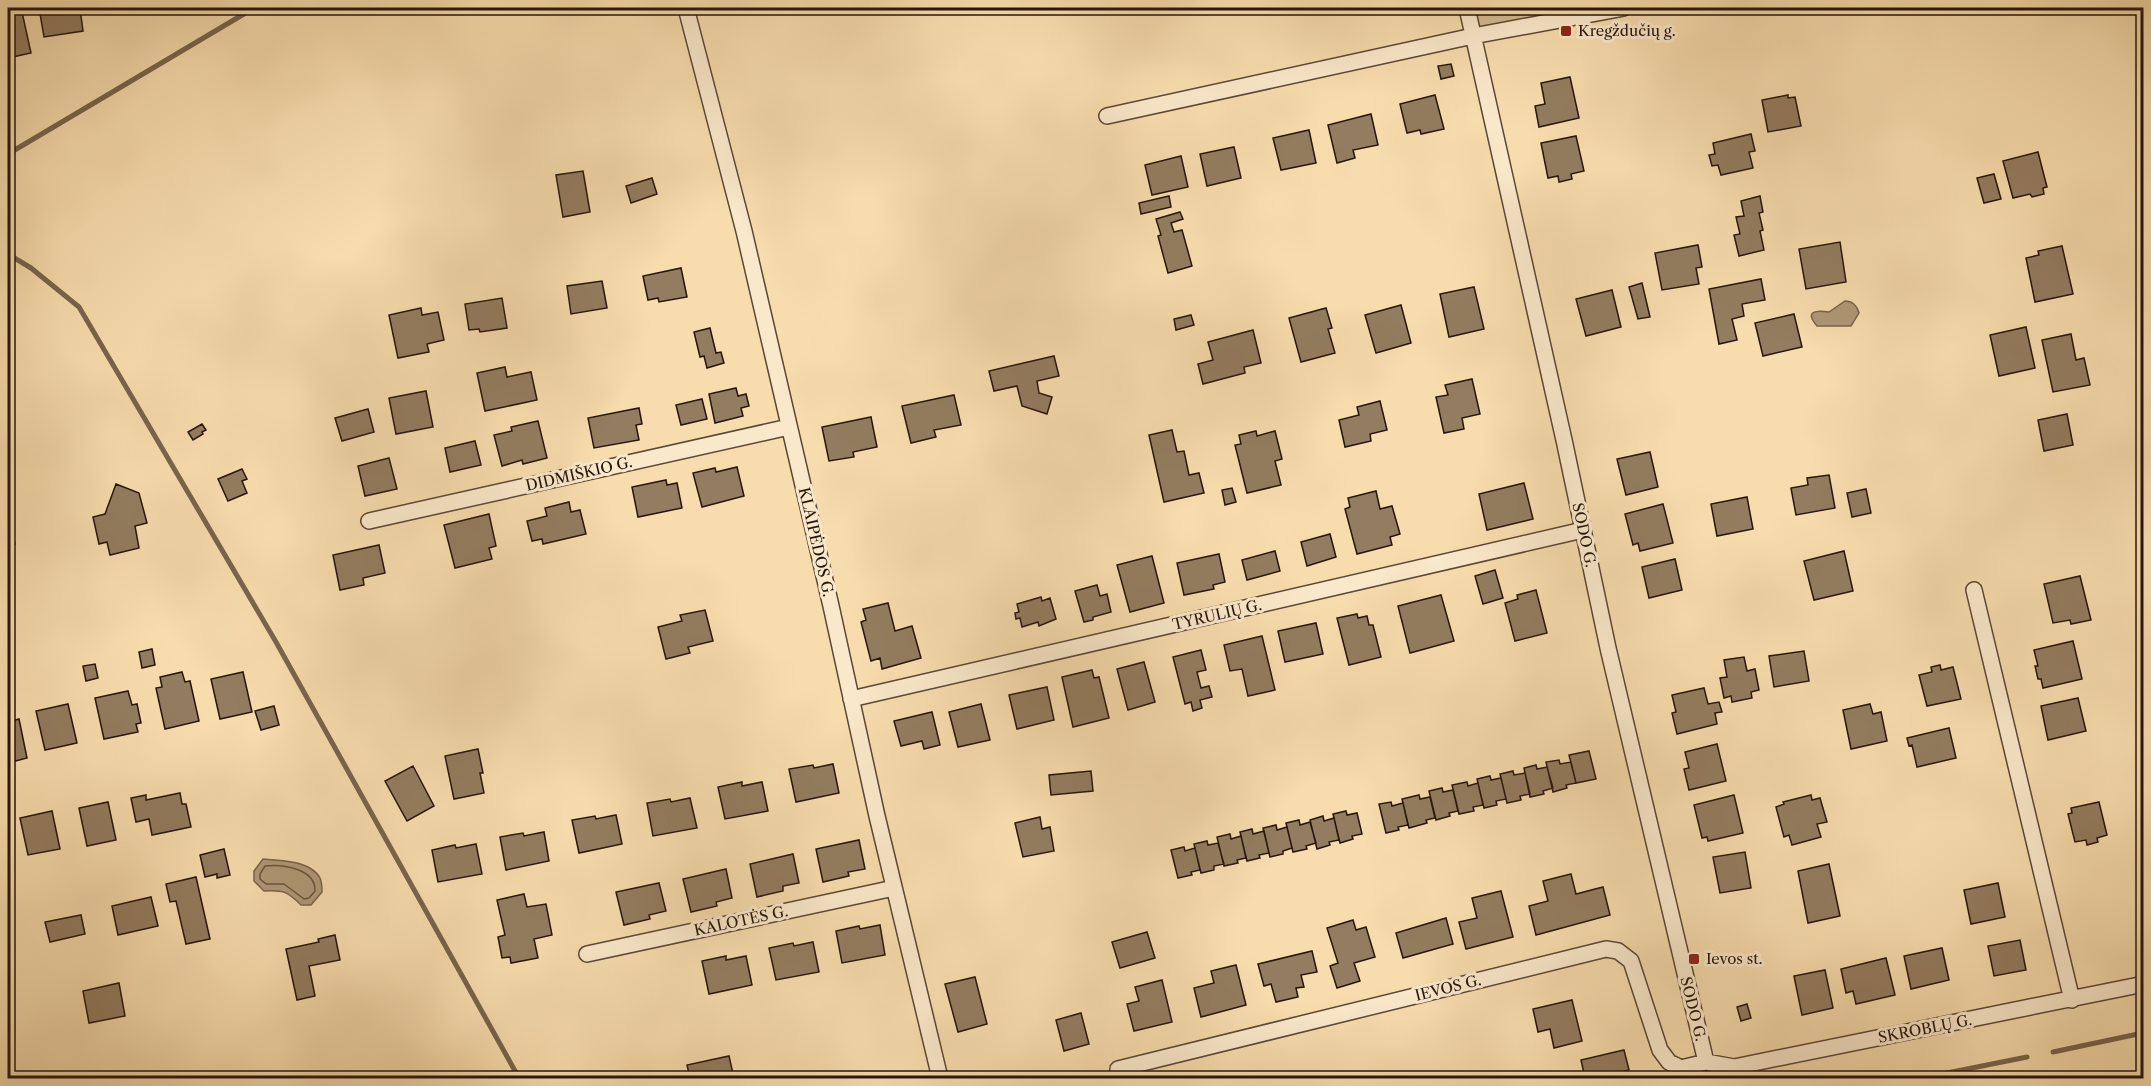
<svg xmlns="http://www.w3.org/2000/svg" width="2151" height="1086" font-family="'Libre Caslon Text',serif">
<rect width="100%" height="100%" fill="#f7dcad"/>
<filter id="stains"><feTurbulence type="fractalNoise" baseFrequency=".00333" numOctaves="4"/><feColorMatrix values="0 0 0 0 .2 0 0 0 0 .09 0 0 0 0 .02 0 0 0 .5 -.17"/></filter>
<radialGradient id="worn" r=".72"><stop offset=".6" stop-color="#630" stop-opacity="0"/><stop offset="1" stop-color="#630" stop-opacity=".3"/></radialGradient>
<path fill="#d3ba91" stroke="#7c684e" stroke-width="1.5" d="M1467 8H1624L1473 36Z"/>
<path fill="#b09876" stroke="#79644b" stroke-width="1.5" d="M1845 301C1853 301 1857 306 1859 313L1851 326H1817C1804 311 1816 310 1829 312Z
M263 859C280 860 311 861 320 878 322 882 322 888 322 892L311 905H301C287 891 283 890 264 891L254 881V871Z"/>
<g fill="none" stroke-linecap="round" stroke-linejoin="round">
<path stroke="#6b5640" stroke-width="1.5" d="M265 866C283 864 316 869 315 891L309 898 304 899 284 884H266L260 879V874Z"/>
<path stroke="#79644b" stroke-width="5" d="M8 154 254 8
M8 254 31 268 79 307 276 642 519 1078
M2053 1052 2138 1034
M1922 1078 2027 1057"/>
</g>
<path fill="#937c5f" stroke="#26150b" stroke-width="1.5" d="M39 8H80L83 31 44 37Z
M22 12 31 53 8 58V15Z
M1451 64 1454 76 1441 79 1438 66Z
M1570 77 1579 118 1539 127 1535 106 1545 104 1541 83Z
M1435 95 1444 129 1421 134 1420 130 1407 133 1400 104Z
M1788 95V98L1795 97 1801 126 1768 132 1762 100Z
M1371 114 1378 145 1353 150 1355 158 1337 163 1328 125Z
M1309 130 1316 163 1281 170 1273 138Z
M1751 134 1755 151 1749 152 1753 168 1721 175 1718 165 1712 166 1709 155 1715 154 1713 143Z
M1576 136 1584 171 1571 174 1572 179 1559 182 1558 176 1548 178 1541 143Z
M1234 147 1241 178 1207 186 1200 154Z
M2038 152 2047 187 2043 188 2044 194 2032 197 2030 194 2013 198 2003 161Z
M1181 156 1188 187 1152 195 1145 165Z
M583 171 590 212 563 217 556 175Z
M1994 174 2001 199 1984 203 1977 178Z
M652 178 657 194 631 203 626 186Z
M1169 196 1171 207 1141 214 1139 203Z
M1760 196 1763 212 1759 213 1763 230 1760 231 1764 250 1739 256 1734 235 1740 234 1736 217 1744 216 1741 201Z
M1180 212 1183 219 1171 223 1174 232 1182 230 1192 266 1168 273 1158 236 1161 235 1156 219Z
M1840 242 1846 282 1806 289 1799 249Z
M1698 245 1702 267 1696 268 1699 284 1662 290 1655 253Z
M2062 246 2073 294 2035 302 2026 258 2039 255 2038 251Z
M681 268 687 297 659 302 658 298 648 300 643 276Z
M1761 279 1765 300 1742 304 1744 316 1732 319 1737 340 1719 344 1709 289Z
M602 281 607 308 571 314 567 286Z
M1642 283 1650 317 1638 319 1629 287Z
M1474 287 1484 329 1449 337 1440 294Z
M1612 290 1621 327 1586 336 1576 299Z
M502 298 507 328 480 332 479 329 469 330 465 304Z
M1401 305 1411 343 1376 353 1365 315Z
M421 308 422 315 438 312 444 340 427 344 429 352 398 358 389 315Z
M1326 308 1332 328 1328 329 1335 353 1301 362 1289 318Z
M1794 314 1802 347 1763 356 1755 323Z
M1191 315 1194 325 1176 330 1174 319Z
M2026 327 2035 368 1999 376 1990 335Z
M710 328 716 353 721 352 724 363 707 368 704 356 700 357 694 332Z
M1253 330 1261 363 1244 367 1245 373 1203 384 1198 364 1213 360 1208 342Z
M2071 334 2076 360 2084 358 2090 385 2053 392 2042 340Z
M1054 356 1059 376 1037 381 1039 393 1052 397 1047 414 1022 406 1017 386 994 391 989 371Z
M505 367 507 377 531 372 537 400 485 411 477 373Z
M1472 379 1480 414 1462 418 1464 429 1444 433 1436 397 1448 395 1445 385Z
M736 388 738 396 746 394 749 406 741 408 743 416 715 423 709 394Z
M426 391 433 427 396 434 389 398Z
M954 395 961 425 934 430 936 437 911 443 902 406Z
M702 399 707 419 681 425 676 405Z
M1380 401 1387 430 1370 434 1371 441 1345 447 1339 420 1359 415 1357 407Z
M639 408 642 424 636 425 639 440 594 448 588 418Z
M368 409 374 432 342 441 335 418Z
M2067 414 2073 445 2044 451 2038 420Z
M871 417 877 447 853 452 854 457 829 461 822 427Z
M538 421 547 458 523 464 522 460 502 466 494 435 512 431 511 427Z
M202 424 206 430 202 432 203 434 193 440 188 432Z
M1172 430 1177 452 1184 451 1189 475 1199 473 1204 493 1164 502 1149 435Z
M1256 431 1257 436 1275 431 1282 459 1275 461 1281 485 1247 493 1235 445 1241 444 1239 435Z
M475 441 481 465 450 472 445 448Z
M1650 452 1658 487 1626 495 1617 459Z
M389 458 397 489 365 496 358 466Z
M737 467 744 496 702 507 693 473 715 468 716 472Z
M242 469 247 479 242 481 247 493 228 501 218 479Z
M1829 475 1835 508 1796 515 1791 488 1808 485 1807 478Z
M666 480 667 485 677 483 682 508 638 517 632 487Z
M1524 483 1533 519 1487 530 1479 494Z
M116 484 139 493 147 523 135 526 139 548 110 555 107 542 99 544 93 517 105 514Z
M1232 488 1236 502 1225 505 1222 490Z
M1866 489 1871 513 1852 517 1847 493Z
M1376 491 1380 509 1392 506 1400 534 1390 537 1392 545 1357 554 1345 509 1350 507 1348 498Z
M1747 497 1753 529 1717 536 1711 504Z
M569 502 571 512 580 510 586 534 543 544 542 539 532 541 527 521 547 516 545 508Z
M1663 504 1673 543 1640 551 1638 543 1633 545 1625 514Z
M489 514 496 546 489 548 492 559 455 568 444 525Z
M11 525 15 544 8 546V526Z
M1330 534 1336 557 1307 566 1301 542Z
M379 545 385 573 363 578 364 585 340 590 333 555Z
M1275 551 1280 571 1247 580 1242 560Z
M1844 551 1853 591 1814 600 1804 561Z
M1219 554 1225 582 1213 585 1214 589 1184 595 1177 563Z
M1152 556 1164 603 1130 612 1117 565Z
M1675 559 1682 590 1649 598 1642 567Z
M1495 570 1503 598 1483 604 1475 576Z
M2080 576 2091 620 2071 624 2070 620 2053 623 2044 584Z
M1097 585 1100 596 1107 594 1111 612 1093 617V620L1084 622 1075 591Z
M1536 590 1547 633 1515 641 1505 603 1518 599 1517 595Z
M1441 595 1454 641 1410 653 1398 606Z
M1041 597 1042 601 1050 598 1056 619 1039 626 1038 622 1022 627 1020 618 1016 619 1015 613 1019 612 1017 604Z
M888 603 895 631 912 626 921 658 882 669 880 658 871 661 861 622 866 620 863 609Z
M705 610 713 641 688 647 690 653 666 659 658 627 682 621 680 615Z
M1357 614 1358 618 1367 616 1369 625H1373L1381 657 1349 665 1337 618Z
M1316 623 1323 654 1285 662 1278 631Z
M1262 636 1275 690 1248 696 1242 669 1230 671 1224 645Z
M2073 641 2082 679 2043 688 2041 679H2038L2035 666H2038L2034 650Z
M152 649 155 665 142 668 139 652Z
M1201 650 1206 670 1197 672 1201 688 1209 686 1212 697 1200 700 1202 708 1193 711 1191 702 1185 704 1173 657Z
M1804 651 1809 681 1774 687 1769 656Z
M1744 657 1747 671 1755 669 1759 690 1751 692 1752 698 1732 702 1731 696 1724 698 1720 678 1727 677 1724 660Z
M1144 662 1155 702 1128 710 1117 669Z
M95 664 98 678 86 681 83 666Z
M1940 665 1941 670 1953 667 1961 699 1927 706 1919 675 1932 672 1931 667Z
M1092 670 1094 678 1099 677 1109 718 1073 727 1062 677Z
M182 672 185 682 190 681 199 721 165 729 156 688 162 687 160 677Z
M243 672 252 712 220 719 211 679Z
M1047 687 1054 720 1017 729 1009 695Z
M1704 688 1708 704 1719 702 1722 712 1715 713 1717 724 1677 734 1672 713 1676 712 1672 695Z
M128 691 132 705 137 704 141 723 136 724 138 732 104 739 95 698Z
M2078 698 2086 731 2048 740 2041 706Z
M68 704 77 743 45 750 36 711Z
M981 704 990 740 958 747 949 712Z
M1870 704 1873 714 1881 712 1887 741 1851 749 1843 710Z
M274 706 279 725 261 730 255 711Z
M932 712 940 745 924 749 922 741 901 746 894 721Z
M19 719 27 758 8 763V722Z
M1949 728 1956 758 1917 767 1912 745 1909 746 1907 738Z
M1717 744 1726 781 1689 790 1684 769 1689 768 1685 752Z
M478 749 483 773H480L484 793 454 799 445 756Z
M1589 751 1596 779 1576 783 1569 755Z
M1559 760 1560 764 1571 762 1576 783 1566 785 1567 788 1553 792 1546 762Z
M833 764 839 793 796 802 789 769 813 765 814 768Z
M1536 765 1537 769 1547 767 1553 788 1543 791 1544 794 1530 797 1524 768Z
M413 766 434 806 407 821 385 781Z
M1091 771 1093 791 1051 795 1049 775Z
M1513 771 1514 775 1525 773 1530 794 1520 796 1521 800 1507 803 1500 774Z
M1490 776 1491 780 1501 778 1506 799 1496 801 1497 805 1484 808 1477 779Z
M742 782V786L762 782 768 811 725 819 718 787Z
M1467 782 1468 786 1478 783 1483 805 1473 807 1474 811 1459 814 1452 785Z
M1442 788 1443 792 1453 790 1458 811 1449 813 1450 816 1436 820 1429 791Z
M180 793 182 804H186L191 827 152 835 149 819 136 822 131 798 146 795V800Z
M1419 795 1420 799 1430 797 1435 818 1426 820 1427 823 1409 828 1402 799Z
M1734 795 1743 833 1708 841 1707 837 1702 838 1694 805Z
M1811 795 1812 800 1820 798 1827 822 1817 824 1821 837 1792 845 1789 835 1784 837 1776 807 1784 804 1783 802Z
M690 798 697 828 653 836 647 803 670 799 671 802Z
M108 802 116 840 87 846 79 808Z
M1391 802 1392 806 1403 803 1408 825 1398 827 1399 830 1386 833 1379 804Z
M2099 802 2107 835 2097 838 2098 842 2087 845 2086 840 2075 842 2068 814 2072 813 2071 808Z
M52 811 60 849 28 855 20 818Z
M1346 811 1347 815 1357 813 1362 834 1352 836 1353 839 1340 843 1333 814Z
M616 815 622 844 579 853 572 820 595 816 596 819Z
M1323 816 1324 821 1334 818 1339 840 1329 842 1330 845 1317 849 1310 820Z
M1040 817 1042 829 1050 827 1054 851 1023 857 1015 823Z
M1299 820 1300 825 1310 822 1316 843 1306 846 1307 849 1293 852 1286 823Z
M1276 825 1277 830 1287 827 1292 848 1283 851V854L1270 857 1263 828Z
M1252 829 1253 834 1264 831 1269 853 1259 855 1260 858 1247 861 1240 832Z
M544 832 549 861 506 870 500 837 523 833 524 836Z
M1230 834 1231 839 1241 836 1246 858 1237 860 1238 863 1224 866 1217 837Z
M859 840 865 869 848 872 849 876 823 882 816 849Z
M1207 841 1208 845 1218 843 1224 864 1214 866V870L1201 873 1194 844Z
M476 844 482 874 438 882 432 850 455 845 456 848Z
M1184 847 1185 851 1195 848 1200 870 1191 872 1192 875 1178 878 1171 850Z
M224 849 230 875 217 878V874L205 877 200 855Z
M1745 852 1751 888 1720 893 1713 857Z
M793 854 799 883 783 886V891L757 897 750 864Z
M1829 864 1840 916 1808 923 1798 871Z
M726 869 732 898 716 902 717 906 691 912 683 879Z
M1571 874 1576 894 1603 887 1610 915 1536 935 1529 906 1548 901 1543 881Z
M196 877 210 939 186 944 176 901 170 902 166 884Z
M659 883 666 911 649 915 650 919 624 925 616 892Z
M1998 883 2005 917 1971 924 1964 890Z
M1501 891 1513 937 1466 949 1459 922 1477 918 1472 898Z
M524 894 527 907 546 904 552 935 534 939 538 958 511 963 510 957 502 958 498 937 505 935 497 900Z
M151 897 158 926 118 935 112 906Z
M81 915 85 934 50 942 45 922Z
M1446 918 1453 944 1403 958 1396 933Z
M1353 920 1356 930 1366 927 1375 957 1354 963 1360 981 1337 988 1330 966 1338 963 1327 928Z
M880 925 885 955 842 963 836 931 859 926 860 929Z
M1147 932 1155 958 1120 968 1112 942Z
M335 935 340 960 309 966 315 996 297 1000 286 949 319 942 318 939Z
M2020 940 2026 970 1994 976 1988 946Z
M813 942 819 972 776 980 769 948 793 943 794 946Z
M1942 948 1949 980 1911 989 1904 956Z
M1312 951 1317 972 1301 975 1304 987 1296 988 1298 997 1276 1002 1271 984 1264 986 1258 964Z
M726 956V960L746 956 752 985 709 994 702 961Z
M1886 958 1895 995 1856 1004 1853 991 1846 993 1841 969Z
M1236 965 1246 1005 1201 1017 1194 988 1214 983 1211 971Z
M1825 970 1833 1008 1802 1015 1794 976Z
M975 977 987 1024 958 1032 945 984Z
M1162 980 1172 1022 1134 1031 1127 1004 1139 1001 1135 987Z
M119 983 125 1016 89 1023 83 991Z
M1572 1000 1582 1041 1554 1048 1550 1029 1538 1032 1533 1009Z
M1747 1004 1751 1018 1741 1021 1737 1007Z
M1081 1013 1089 1044 1064 1051 1056 1020Z
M1624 1050 1629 1070 1617 1073 1618 1078H1585L1581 1060Z
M729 1056 734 1078H690L687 1065Z"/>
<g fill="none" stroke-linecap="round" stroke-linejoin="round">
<g stroke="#5a4734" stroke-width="18">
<path id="minor" d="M686 8 744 231 831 606 877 816 940 1078
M1467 8 1564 440 1608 648 1706 1062
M1107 116 1473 36 1624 8
M369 521 789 427
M1974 590 2072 1000
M851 699 1583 530
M587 954 894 888
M1118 1069 1606 949 1618 951 1631 961 1660 1050 1669 1062 1681 1068 1706 1062 1734 1067 2144 984"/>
</g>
<use href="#minor" stroke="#fae8ca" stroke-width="15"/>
</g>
<g fill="#8f2418" stroke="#fae8ca" stroke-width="2">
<rect x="1560" y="25" width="12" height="12" rx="3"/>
<rect x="1688" y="953" width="12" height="12" rx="3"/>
</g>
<g text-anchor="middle" stroke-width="6" stroke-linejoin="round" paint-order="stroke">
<g font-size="15" fill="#26150b" stroke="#fae8ca" text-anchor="start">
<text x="1578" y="36">Kregždučių g.</text>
<text x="1706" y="964">Ievos st.</text>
</g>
<g font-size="15" fill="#26150b" stroke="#fae8ca">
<text transform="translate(579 474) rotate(-13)" y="5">DIDMIŠKIO G.</text>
<text transform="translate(1584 535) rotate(78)" y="5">SODO G.</text>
<text transform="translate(816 542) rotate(77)" y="5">KLAIPĖDOS G.</text>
<text transform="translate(1217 615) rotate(-13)" y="5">TYRULIŲ G.</text>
<text transform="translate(741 921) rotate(-12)" y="5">KALOTĖS G.</text>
<text transform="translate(1448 988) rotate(-14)" y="5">IEVOS G.</text>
<text transform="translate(1693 1009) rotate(76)" y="5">SODO G.</text>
<text transform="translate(1925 1029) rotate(-11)" y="5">SKROBLŲ G.</text>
</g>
</g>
<rect width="2151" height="1086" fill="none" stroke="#f7dcad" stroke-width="30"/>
<rect x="9" y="9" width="2133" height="1068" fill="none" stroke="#26150b" stroke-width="3"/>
<rect x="15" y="15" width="2121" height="1056" fill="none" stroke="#26150b" stroke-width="1.5"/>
<rect width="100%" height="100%" filter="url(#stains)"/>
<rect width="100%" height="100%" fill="url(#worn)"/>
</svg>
